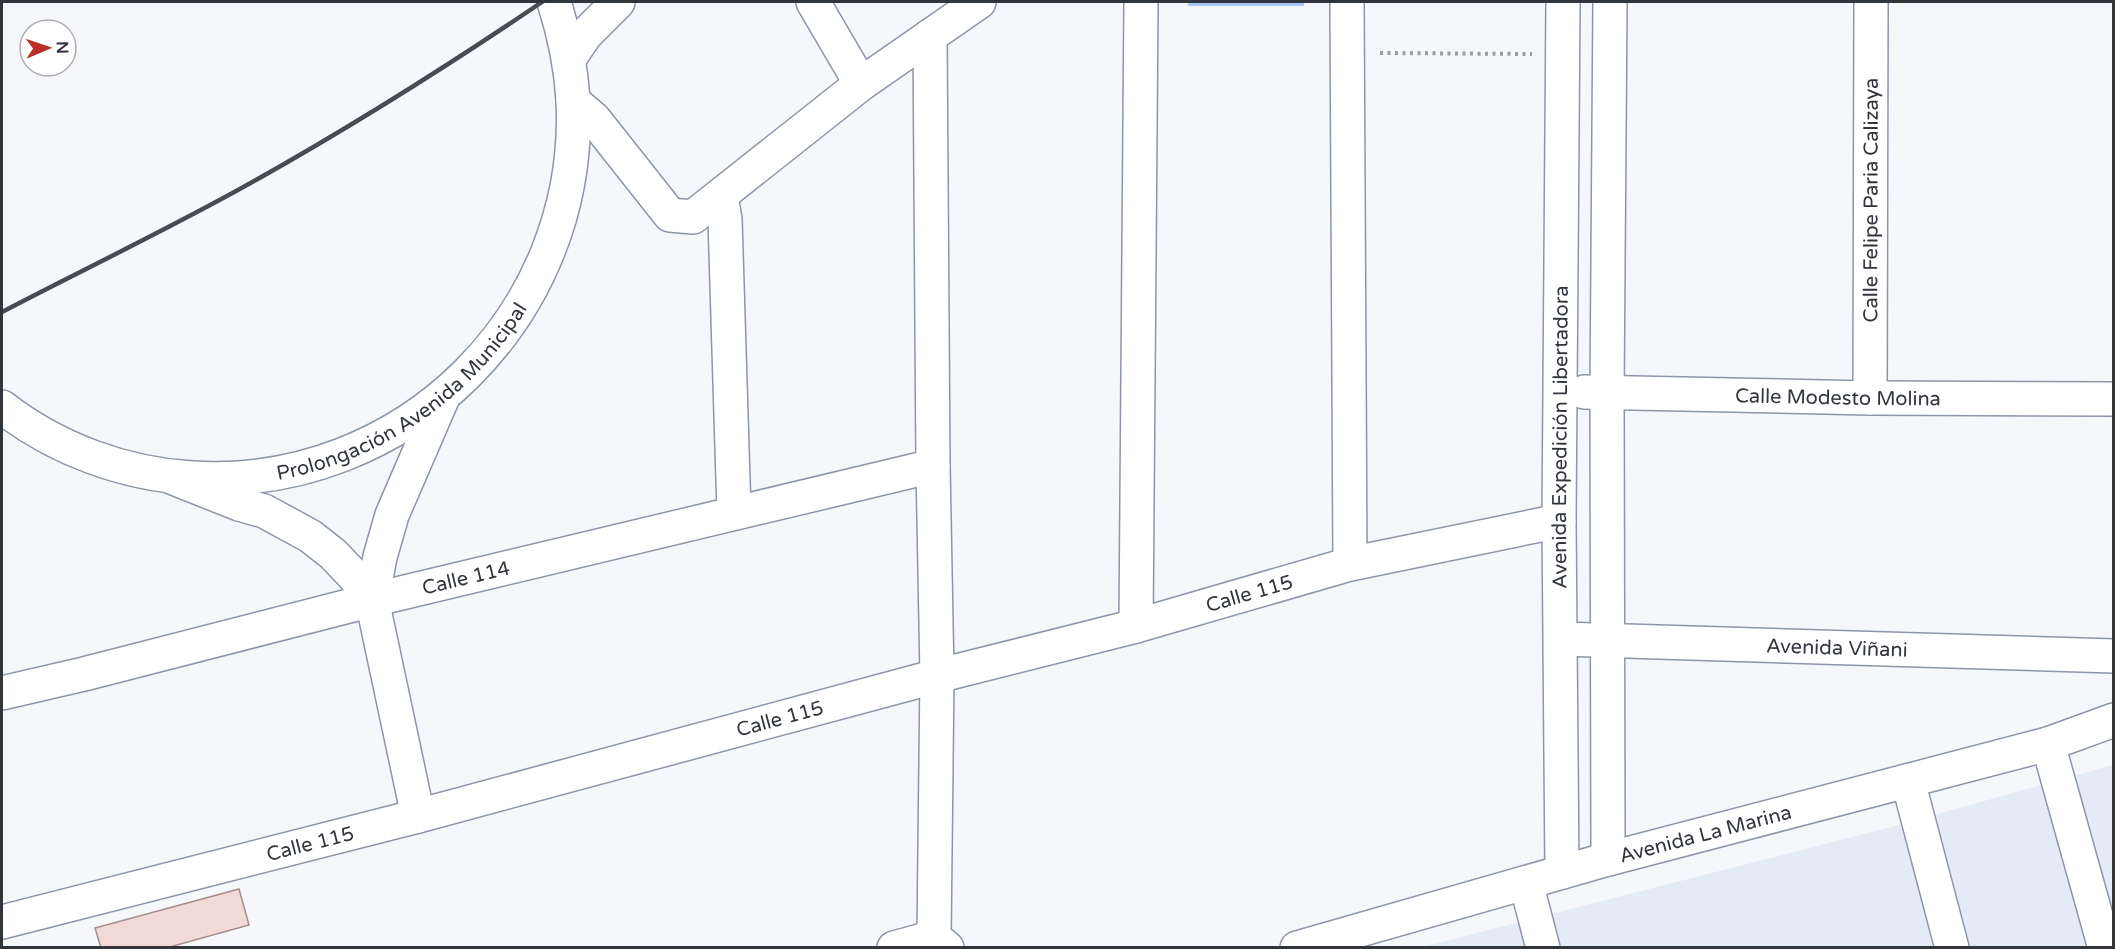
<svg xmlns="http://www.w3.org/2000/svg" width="2115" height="949" font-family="'Varela Round',sans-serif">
<rect width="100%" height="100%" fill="#f5f7fb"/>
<path fill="#e5ebf6" d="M2113 765V947L1418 948 1895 826Z"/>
<path fill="#a8c5fa" d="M1188 2H1304V6H1188Z"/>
<path fill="#f4dad6" stroke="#a68e8a" stroke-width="1.5" d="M239 889 249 925 166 948H101L95 928Z"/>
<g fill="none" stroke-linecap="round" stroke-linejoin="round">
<g stroke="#8c96a8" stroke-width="36">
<g id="minor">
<path d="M813 2 861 84"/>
<path d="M1347 2 1350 564"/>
<path d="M930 36 933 466 937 676 934 937 947 948"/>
<path d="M573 101 594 119 670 215 693 217 861 84 979 2"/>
<path d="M721 196 725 219 734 513"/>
<path id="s1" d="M1584 392 1870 398 2114 399"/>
<path id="s2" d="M1870 398 1871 2"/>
<path d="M171 477 239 504 264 511 310 536 333 554 354 576 372 600"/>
<path d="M1136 626 1141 2"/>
<path id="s3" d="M1561 639 2114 656"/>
<path id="s4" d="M2 693 84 674 372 600 933 466"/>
<path d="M2048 744 2105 948"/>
<path d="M1908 781 1952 948"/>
<path d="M418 816 372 600 380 557 392 515 443 397"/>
<path d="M1608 859 1607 393 1610 2"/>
<path id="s5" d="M1562 872 1559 521 1563 2"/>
<path d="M1526 883 1543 948"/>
<path id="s6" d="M2 922 418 816 937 676 1136 626 1350 564 1559 521"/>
<path d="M894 948 934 937"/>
<path id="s7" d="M1297 948 1608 859 2048 744 2114 720"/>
</g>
</g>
<g stroke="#8c96a8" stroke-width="36">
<g id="major">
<path d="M569 59 586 34 618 2"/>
<path id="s8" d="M2 407C56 449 124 474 192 478 405 491 584 314 573 100 571 67 564 33 554 2"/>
</g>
</g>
<path stroke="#999ca1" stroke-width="4" stroke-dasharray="3 4.5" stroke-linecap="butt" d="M1380 53 1532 54"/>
<use href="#minor" stroke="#fff" stroke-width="33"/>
<use href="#major" stroke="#fff" stroke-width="33"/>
<path stroke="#484c52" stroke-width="4.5" d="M2 312C86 268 173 227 256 180 354 125 449 65 542 2"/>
</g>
<g text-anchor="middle" stroke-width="6" stroke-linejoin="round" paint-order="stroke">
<g font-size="20" fill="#31353c" stroke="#fff">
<text dy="7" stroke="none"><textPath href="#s2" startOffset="198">Calle Felipe Paria Calizaya</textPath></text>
<text dy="7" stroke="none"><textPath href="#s8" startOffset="444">Prolongación Avenida Municipal</textPath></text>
<text dy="7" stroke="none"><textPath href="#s1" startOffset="254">Calle Modesto Molina</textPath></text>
<text dy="7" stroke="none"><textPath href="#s5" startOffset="435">Avenida Expedición Libertadora</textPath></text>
<text dy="7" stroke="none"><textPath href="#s4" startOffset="478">Calle 114</textPath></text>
<text dy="7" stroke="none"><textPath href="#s6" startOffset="1290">Calle 115</textPath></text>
<text dy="7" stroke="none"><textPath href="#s3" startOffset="276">Avenida Viñani</textPath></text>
<text dy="7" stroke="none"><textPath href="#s6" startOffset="804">Calle 115</textPath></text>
<text dy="7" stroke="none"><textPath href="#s7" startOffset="424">Avenida La Marina</textPath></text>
<text dy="7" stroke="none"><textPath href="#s6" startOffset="318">Calle 115</textPath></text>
</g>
</g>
<rect width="2115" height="949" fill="none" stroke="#31353c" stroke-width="6"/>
<g transform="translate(48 48) rotate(88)"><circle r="28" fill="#ffffff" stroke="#adaeb1" stroke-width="1.5"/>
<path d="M0-4.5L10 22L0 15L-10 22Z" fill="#bc2e26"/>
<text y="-9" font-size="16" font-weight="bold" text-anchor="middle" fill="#31353c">N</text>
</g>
</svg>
